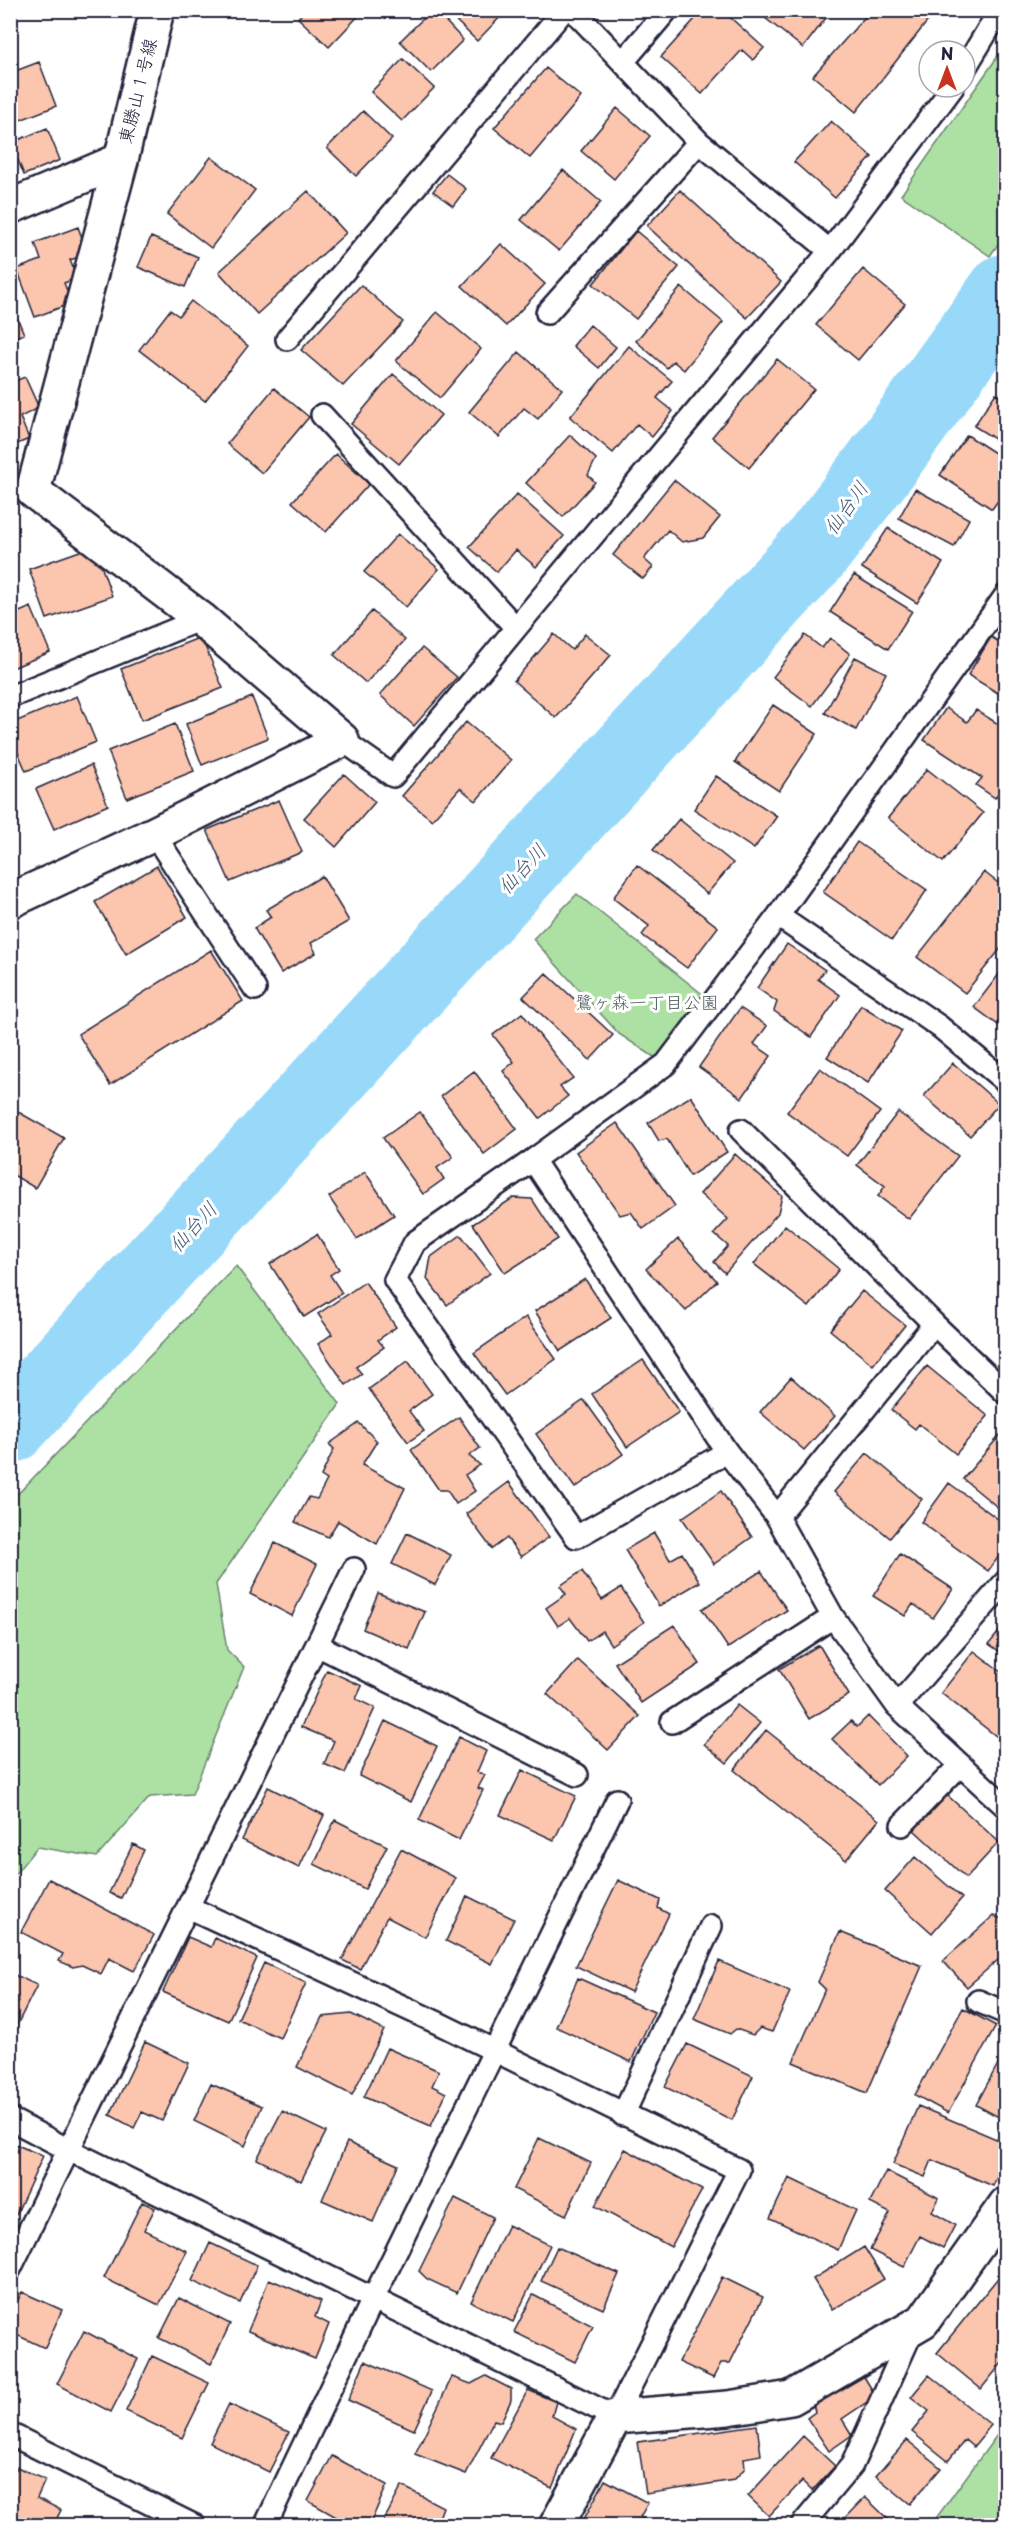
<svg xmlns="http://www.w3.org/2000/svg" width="1016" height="2536" font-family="'Playpen Sans','Klee One',sans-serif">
<rect width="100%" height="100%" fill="#fff"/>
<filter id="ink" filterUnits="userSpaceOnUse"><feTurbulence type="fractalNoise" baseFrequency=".0167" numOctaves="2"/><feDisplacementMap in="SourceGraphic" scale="12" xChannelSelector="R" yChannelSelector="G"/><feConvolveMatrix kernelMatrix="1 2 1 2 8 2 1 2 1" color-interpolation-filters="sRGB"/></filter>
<g filter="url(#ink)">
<path fill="#ade1a3" stroke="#68826f" stroke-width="1.5" d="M1005 46V234L990 256 901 195Z
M577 894 706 997 657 1059 619 1034 533 939Z
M236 1266 340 1404 216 1584 227 1650 244 1667 192 1794 150 1797 97 1857 37 1847 11 1879V1501Z
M1005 2424V2525H931Z"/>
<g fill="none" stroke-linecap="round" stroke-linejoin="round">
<path stroke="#98d9fa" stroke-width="75" d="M10 1426 816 549 882 463 1006 291"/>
</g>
<path fill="#fbc5ae" stroke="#22223b" stroke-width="1.5" d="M305 10H364L329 47 298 18Z
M432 10H435L463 40 431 72 400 41Z
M445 10H507L477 41Z
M703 10H722L764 48 753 60 742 50 702 94 661 57Z
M755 10H832L803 48Z
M871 10H921L930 18 856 112 813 76Z
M403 59 434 88 402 121 371 92Z
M39 62 56 106 10 124V73Z
M546 68 581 97 530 158 494 128Z
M617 108 650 136 614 179 581 151Z
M363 111 392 139 356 176 327 148Z
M831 121 872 157 835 198 794 162Z
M47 128 60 160 24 175 11 143Z
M211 157 255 190 211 248 167 214Z
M563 170 601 202 559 251 521 220Z
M447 174 466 189 453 206 433 191Z
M680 190 781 282 747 318 647 226Z
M308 191 346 233 257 314 219 272Z
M78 227 88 254 70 260 77 278 64 283 72 303 35 317 17 269 41 260 35 243Z
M636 231 679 267 636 319 593 284Z
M151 237 198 257 185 287 138 267Z
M501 244 545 284 506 326 462 286Z
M863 269 905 304 858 360 816 325Z
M361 285 403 322 343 386 301 350Z
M681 287 723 322 684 370 673 361 667 368 636 341Z
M10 300 24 334 10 339Z
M191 301 248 346 205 401 139 350 170 310 179 316Z
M437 312 481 349 440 398 396 361Z
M590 325 616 347 599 368 573 346Z
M629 346 672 381 657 398 673 411 652 437 637 424 613 453 570 417Z
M519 352 562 389 538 419 524 408 499 437 469 412Z
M777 359 814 389 749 468 712 437Z
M393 374 441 415 399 464 351 424Z
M25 377 39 408 20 417 29 439 10 447V383Z
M274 388 309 417 262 473 227 444Z
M996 393 1006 399V446L974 426Z
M570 435 596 459 588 475 595 482 563 517 526 483Z
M967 435 1006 460V508L997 502 992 509 940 475Z
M336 454 369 484 326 532 292 502Z
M674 480 720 517 703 538 682 542 668 530 644 559 653 567 643 579 613 555Z
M915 489 969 519 954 547 899 518Z
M517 494 564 536 536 567 516 550 497 572 469 547Z
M888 528 943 563 917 603 862 568Z
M398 534 439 569 406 607 364 572Z
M94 546 112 596 47 619 29 569Z
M854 575 912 611 888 649 830 612Z
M31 607 50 652 10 669V616Z
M372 611 405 640 366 683 334 655Z
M554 634 572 650 585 634 611 655 556 718 514 681Z
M805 635 822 648 830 638 850 654 812 706 773 677Z
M201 637 223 688 142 720 121 669Z
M991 637 1006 646V698L968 675Z
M422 648 457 677 414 726 380 695Z
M855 657 886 673 856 730 825 713Z
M77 696 96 742 26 771 10 734V724Z
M252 697 268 738 202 765 186 724Z
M773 705 817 734 779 791 735 762Z
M946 708 967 722 976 710 1006 729V782L995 798 976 785 982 778 924 740Z
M466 722 511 760 476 801 460 788 432 820 402 796Z
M175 724 194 771 127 798 108 751Z
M91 765 108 805 54 829 36 789Z
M10 767 18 785 10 788Z
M927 769 983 813 943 862 888 818Z
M344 774 375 802 336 847 304 818Z
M716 776 777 816 754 849 694 809Z
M279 800 302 852 230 882 207 830Z
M679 819 733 863 707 894 653 850Z
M857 842 927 890 892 940 823 892Z
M637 865 718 927 687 968 642 935 649 926 613 898Z
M157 866 187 917 126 954 95 902Z
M984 872 1006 889V942L965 993 917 957Z
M322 876 349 921 311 943 316 953 281 973 254 928 271 917 266 910Z
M787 944 825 970 818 979 840 995 811 1037 774 1011 777 1002 757 988Z
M211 950 243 1001 110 1085 78 1034Z
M1006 965V1031L974 1007Z
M546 973 613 1035 590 1060 523 997Z
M861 1005 902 1031 868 1083 827 1057Z
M740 1008 767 1026 754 1044 771 1056 742 1098 699 1067Z
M522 1013 573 1078 560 1087 568 1096 540 1118 503 1071 514 1062 493 1035Z
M953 1063 999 1104 970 1136 924 1096Z
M820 1068 880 1112 847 1156 787 1112Z
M474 1071 517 1129 484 1154 441 1096Z
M691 1096 727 1152 690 1176 667 1139 659 1141 648 1123Z
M13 1109 64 1138 35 1188 10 1173V1114Z
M420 1112 453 1157 437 1168 444 1179 423 1194 383 1138Z
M898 1112 958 1156 909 1219 878 1196 885 1186 857 1165Z
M617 1123 675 1206 643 1229 631 1212 620 1215 576 1152Z
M735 1154 782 1196 778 1213 725 1273 714 1262 728 1246 714 1234 728 1219 700 1194Z
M365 1172 394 1215 357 1239 329 1197Z
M513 1198 532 1199 558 1239 505 1273 473 1224Z
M785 1225 839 1269 809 1307 754 1264Z
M317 1234 339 1269 330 1275 342 1293 304 1317 270 1264Z
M461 1235 490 1273 447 1305 427 1279 431 1257Z
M678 1239 717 1281 686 1311 646 1269Z
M585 1279 611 1318 560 1351 535 1311Z
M365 1282 396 1327 378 1340 384 1347 356 1367 362 1374 346 1385 318 1344 332 1334 318 1314Z
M862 1291 905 1325 873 1365 830 1330Z
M526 1317 556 1359 505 1395 474 1353Z
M643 1360 679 1412 627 1447 592 1394Z
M408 1361 432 1394 409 1411 424 1431 408 1442 369 1389Z
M927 1366 988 1416 956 1454 919 1424 915 1429 891 1410Z
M791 1377 835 1416 804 1450 760 1412Z
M584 1400 623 1454 575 1488 536 1434Z
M459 1417 480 1448 469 1456 480 1465 465 1475 475 1491 456 1504 447 1490H439L411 1450Z
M359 1423 377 1441 362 1465 405 1488 377 1544 338 1521 328 1537 295 1522 309 1497 317 1499 327 1480 321 1476 334 1449 329 1444Z
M1006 1428V1504L1001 1510 963 1479Z
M867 1453 922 1499 890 1538 834 1492Z
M509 1482 549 1537 521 1557 507 1538 492 1549 466 1514Z
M949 1483 1006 1525V1547L988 1571 921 1522Z
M721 1491 752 1537 714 1564 682 1518Z
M407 1533 451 1555 435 1585 392 1564Z
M654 1533 670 1560 682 1553 700 1582 659 1606 625 1550Z
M275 1543 317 1564 292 1616 250 1594Z
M900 1554 953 1589 933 1618 913 1604 905 1616 873 1596Z
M582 1571 602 1600 621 1588 644 1622 611 1645 602 1631 587 1641 570 1618 558 1626 546 1608 566 1594 560 1586Z
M761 1571 787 1610 728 1648 702 1609Z
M378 1593 425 1612 409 1649 363 1629Z
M1006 1623V1656L989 1644Z
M674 1625 700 1664 641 1703 615 1663Z
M819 1645 849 1695 809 1719 779 1669Z
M974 1651 1006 1675 1005 1743 941 1693Z
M578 1660 640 1716 608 1750 547 1694Z
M327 1670 362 1686 356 1699 375 1708 345 1773 324 1764 334 1741 301 1727Z
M737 1705 760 1723 727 1763 704 1744Z
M868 1716 907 1756 878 1785 832 1739 851 1721 857 1727Z
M385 1721 437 1746 411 1802 359 1776Z
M766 1730 879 1820 846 1860 734 1770Z
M459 1737 486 1751 477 1772 485 1775 478 1788 483 1790 459 1840 419 1820Z
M522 1770 576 1796 554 1840 500 1815Z
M268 1787 324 1815 299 1868 242 1840Z
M947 1795 999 1842 966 1878 914 1830Z
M335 1820 387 1846 365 1889 314 1864Z
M133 1844 144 1850 121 1898 109 1893Z
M401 1849 456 1878 425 1937 387 1917 360 1969 342 1960Z
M915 1857 962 1898 932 1933 885 1891Z
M49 1879 154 1935 134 1971 109 1958 101 1974 82 1965 73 1967 59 1961 63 1954 21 1932Z
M618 1880 660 1900 658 1908 669 1914 631 1992 576 1966Z
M467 1896 514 1919 492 1964 446 1941Z
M993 1916 1006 1920V1953L967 1987 943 1961Z
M840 1932 922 1966 867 2093 793 2062 825 1989 818 1982Z
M188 1937 211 1947 215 1938 257 1958 228 2021 163 1992Z
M719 1961 790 1992 772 2032 760 2028 753 2035 736 2029 730 2034 694 2019Z
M264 1963 306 1983 280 2038 238 2019Z
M10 1973 37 1985 10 2039Z
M578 1978 654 2012 631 2062 556 2027Z
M963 2008 996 2026 948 2113 915 2095Z
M351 2014 384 2030 352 2095 297 2067 322 2017Z
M145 2042 189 2063 162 2121 142 2112 134 2128 110 2115Z
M687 2044 753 2076 732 2120 665 2087Z
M387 2048 439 2071 432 2086 446 2093 431 2126 364 2097Z
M1006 2049V2121L976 2105Z
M211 2084 262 2106 245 2146 194 2121Z
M918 2106 1006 2143V2156L993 2186 932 2160 925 2177 893 2164Z
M282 2111 326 2132 301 2181 257 2159Z
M539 2138 591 2163 566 2215 514 2189Z
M10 2142 43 2156 14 2219 10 2218Z
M347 2142 398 2165 373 2222 322 2200Z
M625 2149 702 2190 671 2247 595 2206Z
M886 2171 939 2198 932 2212 955 2225 943 2248 920 2236 904 2267 870 2250 890 2213 870 2203Z
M789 2178 856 2210 838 2250 770 2218Z
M455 2198 493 2217 457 2293 427 2279 419 2271Z
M142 2202 155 2208 144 2230 187 2251 159 2305 104 2278Z
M508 2225 550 2245 513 2322 471 2302Z
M210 2243 257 2265 240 2303 192 2281Z
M557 2247 619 2274 603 2309 541 2281Z
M864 2247 884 2279 832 2310 813 2279Z
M1001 2274 1006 2278V2358L981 2389 937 2353Z
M722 2277 763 2297 730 2363H721L713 2378 679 2362Z
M269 2279 321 2301 315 2317 329 2324 315 2359 248 2331Z
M22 2292 62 2310 45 2348 10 2332V2316Z
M533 2295 593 2326 575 2362 514 2332Z
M179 2298 230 2324 211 2364 159 2338Z
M84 2331 138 2359 111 2412 57 2384Z
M152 2356 209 2383 182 2438 126 2411Z
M365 2361 432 2391 414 2430 348 2400Z
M861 2372 876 2396 842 2419 852 2435 829 2451 807 2418 815 2412 813 2403Z
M929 2375 991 2425 973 2447 965 2440 948 2461 912 2432 929 2411 911 2397Z
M486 2376 511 2389V2400L501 2422 494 2420 466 2474 415 2454 452 2377 471 2384Z
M528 2390 556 2402 552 2416 576 2429 552 2488 491 2458Z
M229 2404 289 2432 269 2472 210 2443Z
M757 2425 761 2455 744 2458 745 2468 734 2480 646 2494 638 2442Z
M803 2436 835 2466 812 2491 802 2481 769 2516 748 2496Z
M907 2440 941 2468 910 2504 876 2476Z
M332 2456 387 2485 369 2526H352L308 2501Z
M17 2467 45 2480 37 2498 61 2510 53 2526H10V2480Z
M605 2480 648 2503 640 2517 656 2526H591L583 2521Z
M402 2486 443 2507 436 2526H381Z
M865 2497 895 2526H837Z"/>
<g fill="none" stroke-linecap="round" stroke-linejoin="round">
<g stroke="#22223b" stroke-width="26">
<path id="service" d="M573 10 699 142 830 251
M623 62 667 10
M965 68 1000 10
M547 313 699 142
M287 339 564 10
M322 415 516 628 393 776 342 740
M516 628 830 251 953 87
M10 697 201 619
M154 834 255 989
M778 916 940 1027 1006 1082
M741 1130 934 1324 1006 1393
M533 1160 666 1064 778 916 1006 595
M727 1452 576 1537 395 1280 415 1242 533 1160 727 1452 777 1517 833 1617 897 1706 1006 1807
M777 1517 934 1324
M317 1645 577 1775
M897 1706 1006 1581
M672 1722 833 1617
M902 1825 960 1765
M978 2001 1006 2013
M623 2115 711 1926
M10 2119 69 2150 615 2417 739 2170 438 2023 188 1907
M10 2269 354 1569
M10 2434 195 2526
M265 2526 374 2297 617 1800
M801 2526 852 2465 914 2327"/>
</g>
<g stroke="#22223b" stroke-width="38">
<path id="minor" d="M10 901 154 834 342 740 201 619 33 491 121 160
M556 2526 615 2417 728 2408 791 2398 923 2321 1006 2204"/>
</g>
<g stroke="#22223b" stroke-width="38">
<path id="tertiary" d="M10 207 121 160 157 10"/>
</g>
<use href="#service" stroke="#fff" stroke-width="21"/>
<use href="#minor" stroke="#fff" stroke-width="33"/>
<use href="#tertiary" stroke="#fff" stroke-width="33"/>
</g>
</g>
<g text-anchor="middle" stroke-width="6" stroke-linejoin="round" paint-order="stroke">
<g font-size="18" fill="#22223b" stroke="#fff">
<text transform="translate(138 91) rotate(-76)" y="6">東勝山１号線</text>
</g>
<g font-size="18" fill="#4c5b5a" stroke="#fff">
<text x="647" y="1009">鷺ヶ森一丁目公園</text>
</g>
<g font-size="20" font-style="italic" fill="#455974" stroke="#fff">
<text transform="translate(846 508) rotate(-54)" y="7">仙台川</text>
<text transform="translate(522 869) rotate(-47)" y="7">仙台川</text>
<text transform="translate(193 1227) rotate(-47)" y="7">仙台川</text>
</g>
</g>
<rect width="1016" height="2536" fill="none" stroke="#fff" stroke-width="36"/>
<rect x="18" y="18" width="980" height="2500" fill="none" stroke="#22223b" stroke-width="2" filter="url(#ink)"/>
<g transform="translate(947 69)"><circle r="28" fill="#ffffff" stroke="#a7a7b1" stroke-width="1.5"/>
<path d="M0-4.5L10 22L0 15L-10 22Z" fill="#c8321e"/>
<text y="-9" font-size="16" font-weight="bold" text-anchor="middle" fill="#22223b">N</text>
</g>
</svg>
